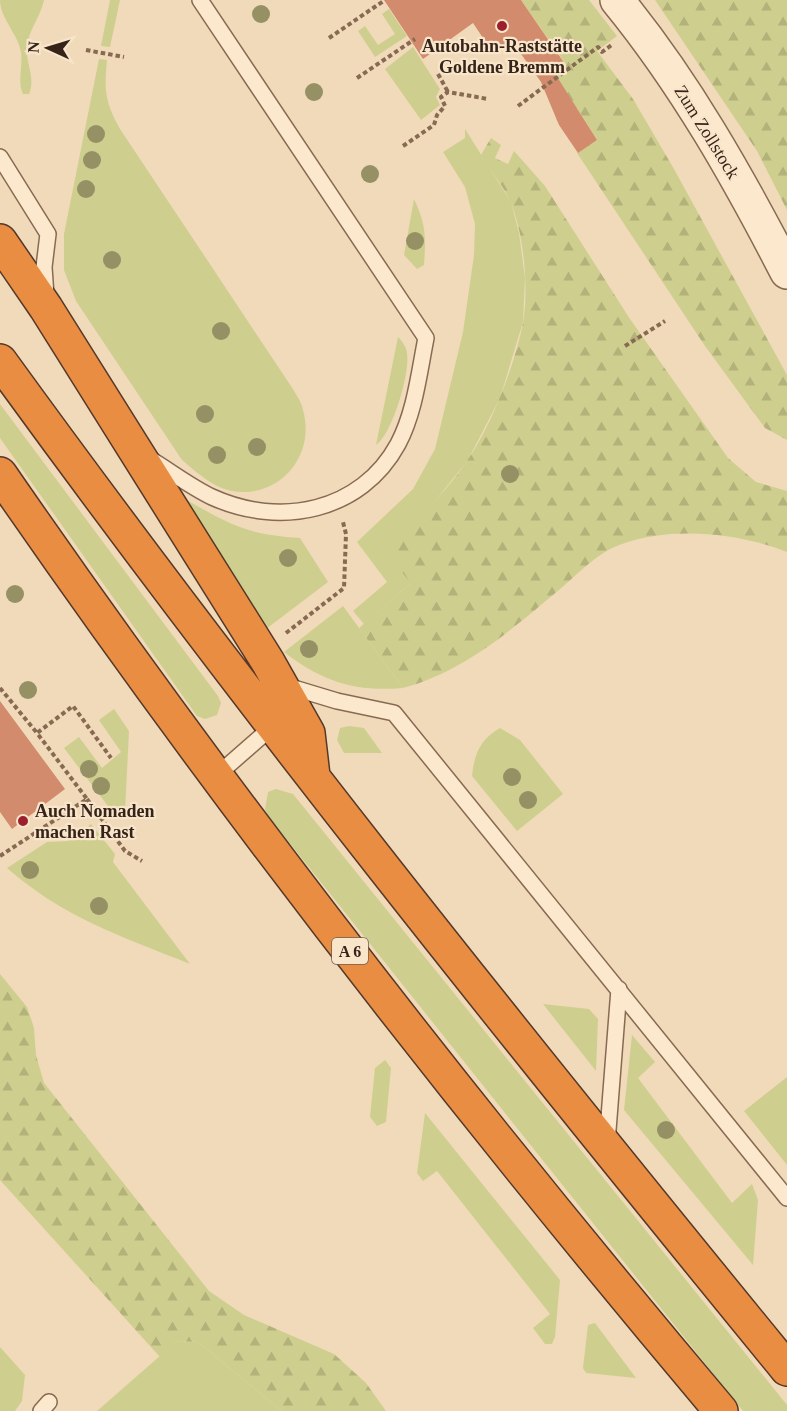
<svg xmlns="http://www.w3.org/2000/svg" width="787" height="1411" font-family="'Times New Roman',serif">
<defs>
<pattern id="forest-firs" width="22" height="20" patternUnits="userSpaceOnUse" patternTransform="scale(1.5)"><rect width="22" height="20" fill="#cecf8e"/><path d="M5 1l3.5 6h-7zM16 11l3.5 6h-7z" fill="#b2b27a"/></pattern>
</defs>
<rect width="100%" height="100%" fill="#f0daba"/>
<path fill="#cecf8e" d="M0 0H44C41 16 29 29 27 46 25 62 36 78 29 94H23C17 82 23 66 21 52 18 34 0 18 0 0Z
M110 0H120L110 47 101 46Z
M389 9 407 36 375 57 358 31 365 26 378 45 395 34 382 14Z
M413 47 440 89 436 97 440 105 421 120 385 69Z
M99 59 107 60C104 91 105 102 120 129L293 389C297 396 302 403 303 410 316 455 280 499 232 491 214 488 196 472 182 460L76 301 64 270V234Z
M465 129 511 202 519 233 525 278 523 322 500 398 468 460 431 506 411 583 364 624 353 611 387 582 357 542 413 489 435 449 463 332 474 255 475 224 465 187 443 152 465 138Z
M414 199C426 224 426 237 424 265L417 269 404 255Z
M398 337C401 340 405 345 406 349 413 367 392 435 376 445Z
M0 404 218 696 221 703 217 715 205 719 197 716 0 438Z
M185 499C229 524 247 535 300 538L328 582 266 629Z
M343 606 403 688C355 692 323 682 284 652Z
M114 709 129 731 125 812 117 818 64 748 79 737 102 768 121 752 99 720Z
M349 726 364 728 382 753H344L337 740 340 728Z
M500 728 520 740 563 794 517 831 472 776C474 755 480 739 500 728Z
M276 789 293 794 787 1405V1411H743L268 816 265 809 268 792Z
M91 824 115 854 113 862 190 964C121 936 64 918 7 868L47 842 68 841Z
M543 1004 589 1009 598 1019 596 1071Z
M632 1035 655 1062 638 1078 732 1203 752 1184 758 1200 753 1265 624 1110Z
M385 1060 391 1068 386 1122 377 1126 370 1117 375 1068Z
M787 1077V1165L744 1111Z
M425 1113 560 1280 555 1337 552 1344H545L533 1328 550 1314 437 1171 423 1181 417 1173Z
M595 1323 636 1378 586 1373 583 1368 588 1325Z
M177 1341 198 1342 282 1411H97Z
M0 1347 25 1375 22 1401 15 1411H0Z"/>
<path fill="url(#forest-firs)" d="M521 0H589L617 36 597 51 633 99 674 169 787 375V440L765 428 705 346 577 153 597 140 577 108 557 121 547 86 541 82 565 63Z
M655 0H787V210L757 151Z
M491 138 501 145 495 158 508 164 514 151 545 186 630 319 728 458 756 482 787 491V552C738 533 672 526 622 544 598 552 578 574 559 590 511 630 465 671 403 688L359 628 411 583 384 551C413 523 444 495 467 461 492 424 514 367 523 323 529 290 524 232 510 201 503 185 490 171 481 155Z
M0 974 27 1007 34 1028 36 1055 44 1083 209 1291 244 1315 334 1354 366 1383 386 1411H282L198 1342 177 1341 160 1357 0 1180Z"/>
<path fill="#d28c6d" d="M384 0H521L565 64 554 72 597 140 578 153 559 125 541 82 511 40 493 53 473 23 423 59Z
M0 701 65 789 12 829 0 812Z"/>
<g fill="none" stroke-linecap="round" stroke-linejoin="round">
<g stroke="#886a53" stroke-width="18">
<path id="service" d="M0 157 48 234 44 267 46 296
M150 459C170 471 191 487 212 497 280 528 361 512 398 444 415 412 419 373 426 338L200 0
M284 685 337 701 394 713 787 1198
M216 776 272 727
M607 1143 619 989
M41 1411 49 1402"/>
</g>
<g stroke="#886a53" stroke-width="36">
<path id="tertiary" d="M617 0C685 83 738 177 787 272"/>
</g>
<g stroke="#553829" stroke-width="36">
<path id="motorway" d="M0 241 46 308 268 662 308 733 313 776
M0 361C250 706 517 1039 787 1369
M0 474C224 799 467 1110 721 1411"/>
</g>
<path stroke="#886a53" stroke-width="4" stroke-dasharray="4.5 3" stroke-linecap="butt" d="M329 38 385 0
M86 50 124 57
M438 74 448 92
M357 78 415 39
M518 106 598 47 602 52 613 44
M403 146 434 125 437 115 445 106 441 97 448 92 488 99
M625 346 665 321
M286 633 344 588 346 534 343 522
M0 688 37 733
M87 799 125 851 142 861
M0 856 87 799 37 733 73 706 111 758"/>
<use href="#service" stroke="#fbe8cd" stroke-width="15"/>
<use href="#tertiary" stroke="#fbe8cd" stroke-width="33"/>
<use href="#motorway" stroke="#e88d42" stroke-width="33"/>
</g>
<g fill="#969065">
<circle cx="261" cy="14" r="9"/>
<circle cx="314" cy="92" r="9"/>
<circle cx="96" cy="134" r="9"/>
<circle cx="92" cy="160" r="9"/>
<circle cx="370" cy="174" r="9"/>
<circle cx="86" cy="189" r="9"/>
<circle cx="415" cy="241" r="9"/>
<circle cx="112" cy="260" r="9"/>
<circle cx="221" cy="331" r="9"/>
<circle cx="205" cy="414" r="9"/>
<circle cx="257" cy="447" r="9"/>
<circle cx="217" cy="455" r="9"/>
<circle cx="510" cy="474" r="9"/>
<circle cx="288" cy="558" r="9"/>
<circle cx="15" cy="594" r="9"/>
<circle cx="309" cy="649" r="9"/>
<circle cx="28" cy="690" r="9"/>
<circle cx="89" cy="769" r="9"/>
<circle cx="512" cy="777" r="9"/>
<circle cx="101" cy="786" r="9"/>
<circle cx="528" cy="800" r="9"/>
<circle cx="30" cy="870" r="9"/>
<circle cx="99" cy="906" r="9"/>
<circle cx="666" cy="1130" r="9"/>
</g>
<g fill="#9b1f2e" stroke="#f8e5ca" stroke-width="2">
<circle cx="502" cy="26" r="6"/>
<circle cx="23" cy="821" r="6"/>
</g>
<g text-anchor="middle" stroke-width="4.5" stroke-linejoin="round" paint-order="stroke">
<rect fill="#f8e5ca" stroke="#705e4f" stroke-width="1.5" x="332" y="938" width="36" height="26" rx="4.5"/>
<g font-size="16" font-weight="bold" fill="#36241a">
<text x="350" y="957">A 6</text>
</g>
<g font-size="18" font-weight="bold" fill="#36241a" stroke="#f8e5ca">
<text x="502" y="52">Autobahn-Raststätte<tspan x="502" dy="21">Goldene Bremm</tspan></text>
<text x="35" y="817" text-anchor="start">Auch Nomaden<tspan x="35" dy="21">machen Rast</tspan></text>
</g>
<g font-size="18" fill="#36241a" stroke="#f8e5ca">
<text transform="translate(707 132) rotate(58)" y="6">Zum Zollstock</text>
</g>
</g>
<g transform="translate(48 48) rotate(274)" stroke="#f8e5ca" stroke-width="4.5" paint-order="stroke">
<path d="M0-4.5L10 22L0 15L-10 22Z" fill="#36241a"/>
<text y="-9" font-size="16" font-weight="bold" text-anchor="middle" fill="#36241a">N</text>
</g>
</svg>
